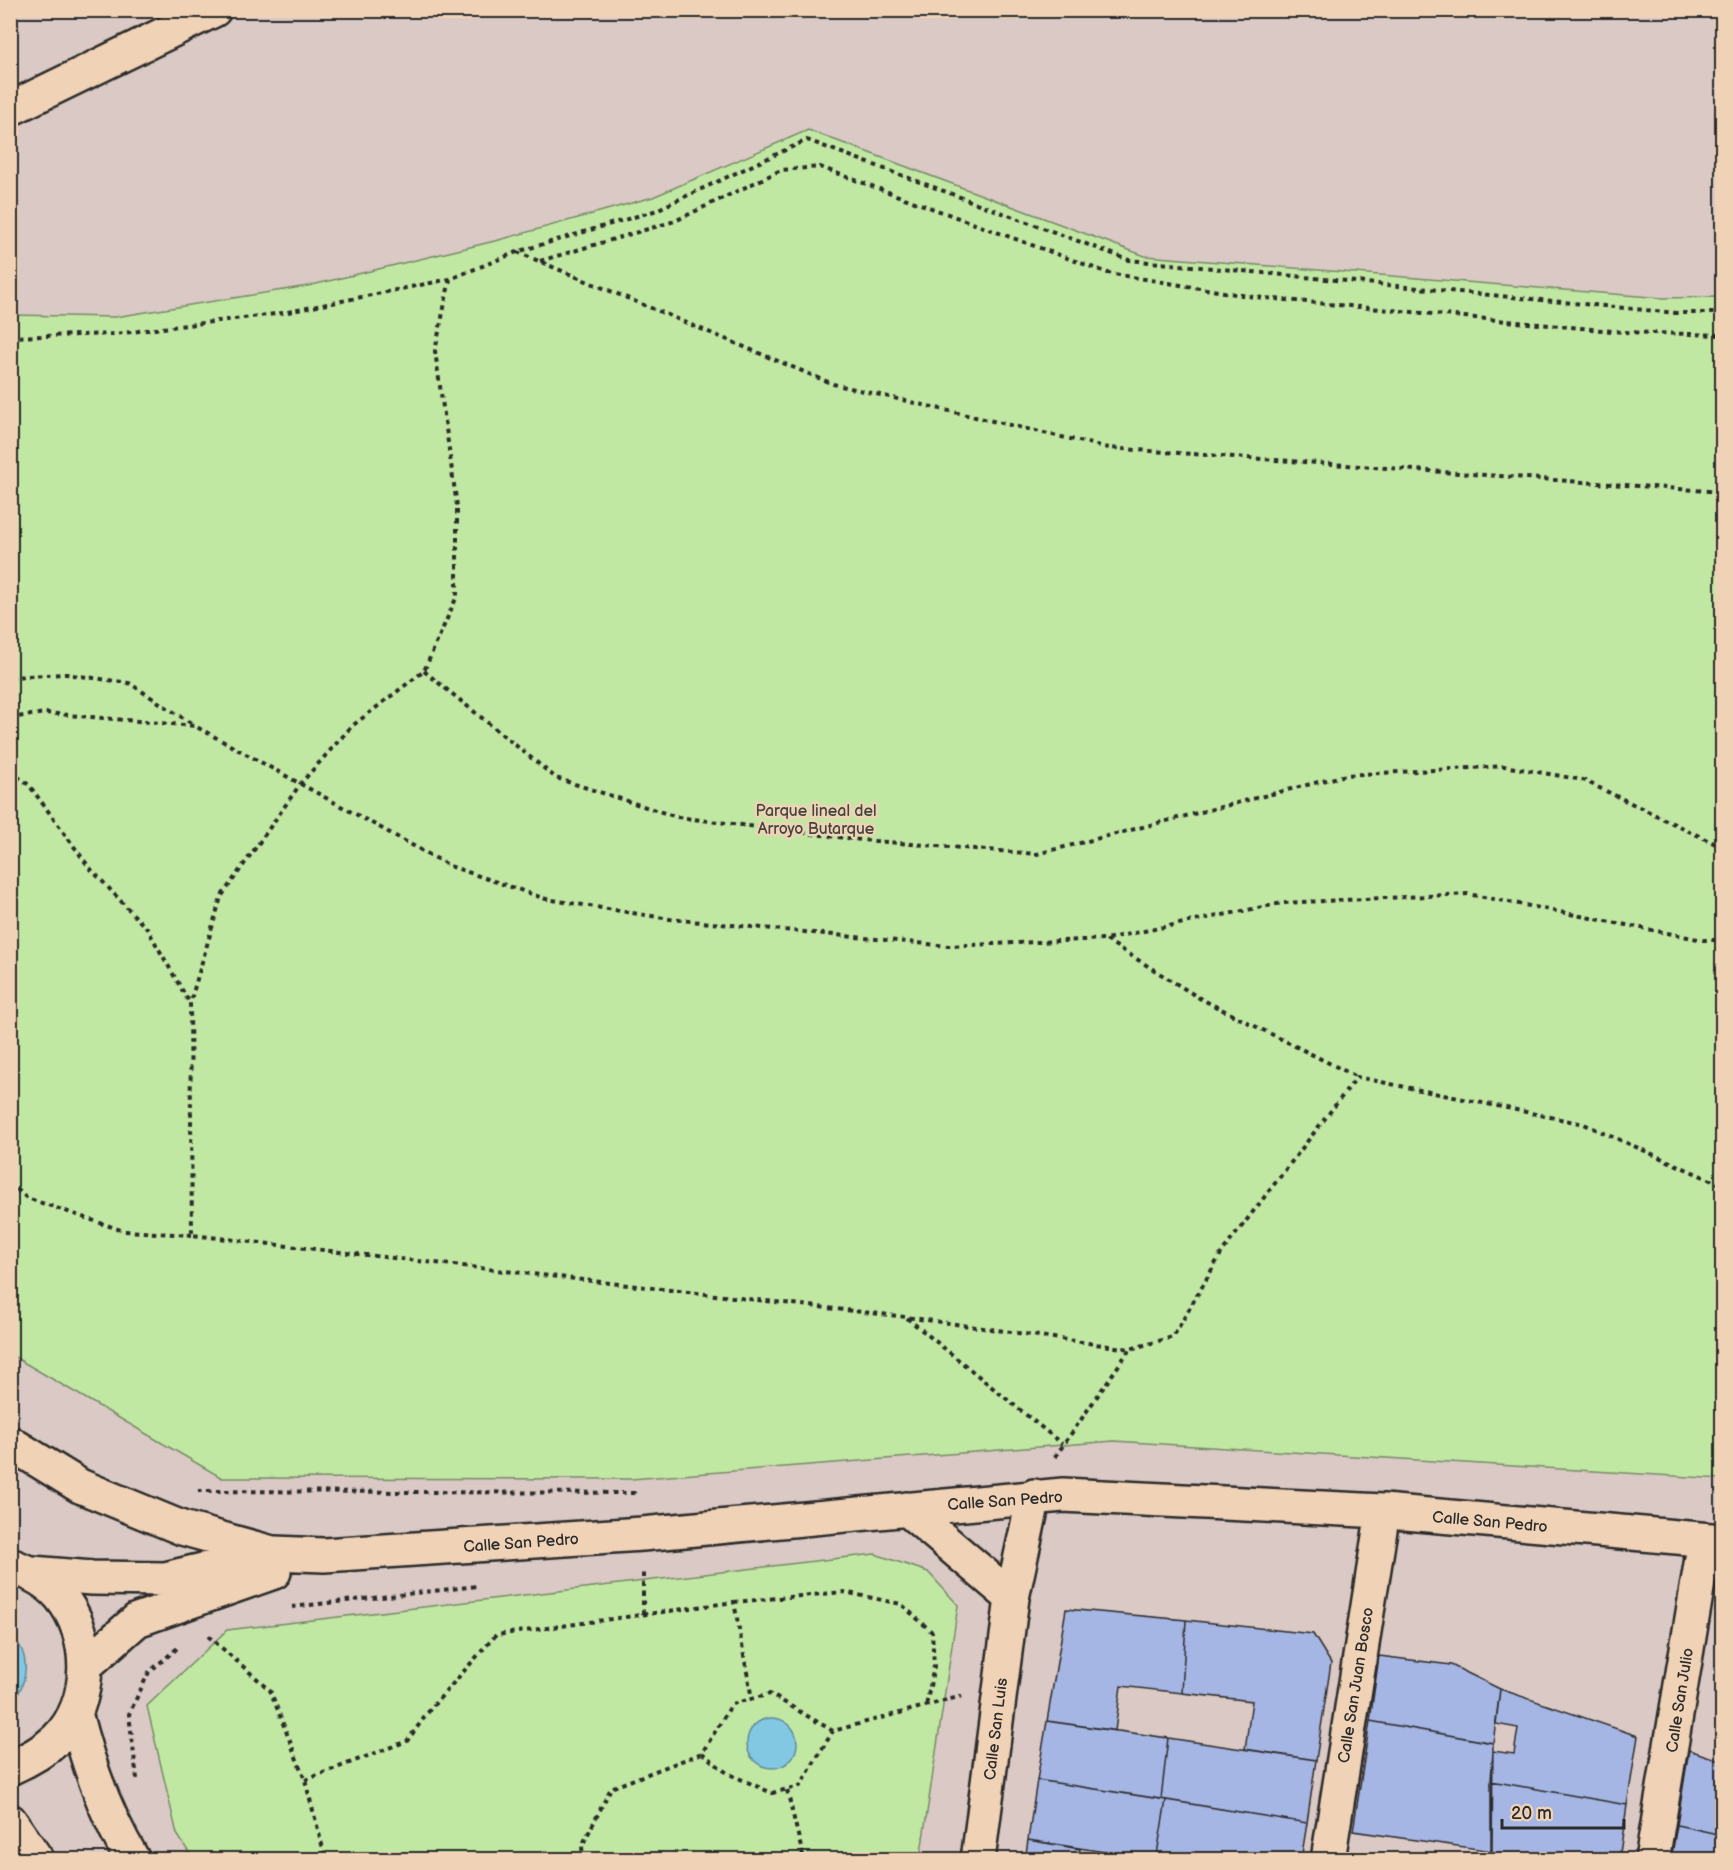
<svg xmlns="http://www.w3.org/2000/svg" width="1733" height="1870" font-family="'Balsamiq Sans',sans-serif">
<rect width="100%" height="100%" fill="#dac9c4"/>
<filter id="ink" filterUnits="userSpaceOnUse"><feTurbulence type="fractalNoise" baseFrequency=".0167" numOctaves="2"/><feDisplacementMap in="SourceGraphic" scale="12" xChannelSelector="R" yChannelSelector="G"/><feConvolveMatrix kernelMatrix="1 2 1 2 8 2 1 2 1" color-interpolation-filters="sRGB"/></filter>
<g filter="url(#ink)">
<path fill="#c1e8a3" stroke="#768a67" stroke-width="1.5" d="M808 130 1145 256 1663 298 1722 297V1479L1114 1441 631 1479 222 1478 11 1355V315L115 317 308 286 499 240 653 197Z
M875 1554 928 1572 958 1605 920 1859H193L177 1834 147 1706 227 1630Z"/>
<path fill="#82c8e3" stroke="#5f8999" stroke-width="1.5" d="M11 1634C32 1656 28 1683 11 1705Z
M747 1743a25 25 0 1 1 50 0a25 25 0 1 1-50 0Z"/>
<path fill="#a5b5e4" stroke="#2b2b2b" stroke-width="1.5" d="M1066 1609 1186 1620 1182 1693 1121 1686 1115 1731 1047 1721Z
M1186 1620 1313 1634 1331 1663 1316 1760 1245 1749 1252 1701 1182 1693Z
M1379 1656 1451 1665 1500 1689 1493 1743 1370 1721Z
M1500 1689 1638 1736 1627 1805 1491 1781 1493 1751 1514 1754 1518 1728 1496 1724Z
M1047 1721 1168 1738 1161 1799 1037 1780Z
M1370 1721 1493 1743 1492 1851 1353 1831Z
M1168 1738 1316 1760 1307 1823 1161 1799Z
M1689 1750 1722 1761V1835L1677 1825Z
M1037 1780 1166 1800 1156 1860 1028 1840Z
M1491 1781 1627 1805 1619 1860H1491Z
M1166 1800 1307 1823 1301 1860H1156Z
M1677 1825 1722 1835V1860H1671Z
M1028 1840 1080 1849 1078 1860H1025Z"/>
<g fill="none" stroke-linecap="round" stroke-linejoin="round">
<g stroke="#2b2b2b" stroke-width="38">
<path id="minor" d="M10 1443 80 1486 182 1528 272 1553
M907 1509 1012 1598
M32 1573 92 1578 165 1579 274 1553 324 1555 642 1534 1063 1495 1383 1511 1722 1541
M86 1665 137 1620 274 1572
M978 1860 1012 1598 1034 1496
M1328 1860 1383 1511
M1652 1860 1705 1540"/>
</g>
<g stroke="#2b2b2b" stroke-width="38">
<path id="major" d="M10 1565C29 1572 47 1581 60 1596 93 1635 94 1702 57 1739 43 1752 28 1760 10 1768
M75 1713C88 1764 105 1814 133 1860
M10 1821 37 1860"/>
</g>
<g stroke="#2b2b2b" stroke-width="38">
<path id="highway" d="M10 109 214 10"/>
</g>
<path stroke="#2b2b2b" stroke-width="4" stroke-dasharray="4.5 4.5" stroke-linecap="butt" d="M517 252 833 384 1109 448 1722 492
M540 261 675 221 781 170 820 167 1108 273 1254 297 1623 332 1722 335
M450 279 435 351 457 506V596L424 671 352 726 301 783 221 897 190 1003 192 1235 906 1317 1130 1349 1173 1337 1222 1252 1357 1077 1584 1124 1722 1185
M10 337 115 334 283 313 450 279 517 252 654 211 807 140 1129 260 1676 313H1722
M424 671 556 778 677 817 862 840 1037 854 1346 775 1504 766 1583 780 1722 847
M10 677 66 674 129 683 194 725
M10 718 45 713 195 726 450 866 546 899 670 919 948 946 1105 939 1282 903 1468 894 1703 940H1722
M10 771 29 785 89 867 148 930 189 1002
M1106 940 1201 999 1357 1077
M10 1183 27 1198 124 1231 192 1235
M907 1318 1062 1444
M1055 1457 1130 1349
M198 1491 634 1493V1497
M734 1602 844 1592 901 1604 932 1632 934 1666 926 1706
M292 1607 478 1586
M643 1614V1573
M208 1636 270 1690 305 1780 326 1860
M702 1753 727 1773 772 1793 800 1786 833 1731
M137 1779 129 1714 149 1672 180 1646
M305 1780 407 1741 432 1707 496 1635 734 1602 752 1699
M787 1790 804 1860
M583 1860 582 1846 611 1788 702 1753 732 1704 770 1694 833 1731 962 1696"/>
<use href="#minor" stroke="#f0d2b6" stroke-width="33"/>
<use href="#major" stroke="#f0d2b6" stroke-width="33"/>
<use href="#highway" stroke="#f0d2b6" stroke-width="33"/>
</g>
</g>
<g text-anchor="middle" stroke-width="5" stroke-linejoin="round" paint-order="stroke">
<g font-size="16" fill="#42473d" stroke="#f0d2b6">
<text x="816" y="816">Parque lineal del<tspan x="816" dy="18">Arroyo Butarque</tspan></text>
</g>
<g font-size="16" fill="#2b2b2b" stroke="#f0d2b6">
<text transform="translate(1005 1500) rotate(-4)" y="6">Calle San Pedro</text>
<text transform="translate(1490 1521) rotate(5)" y="6">Calle San Pedro</text>
<text transform="translate(521 1542) rotate(-4)" y="6">Calle San Pedro</text>
<text transform="translate(1355 1685) rotate(-81)" y="6">Calle San Juan Bosco</text>
<text transform="translate(1679 1700) rotate(-81)" y="6">Calle San Julio</text>
<text transform="translate(995 1729) rotate(-83)" y="6">Calle San Luis</text>
</g>
</g>
<rect width="1733" height="1870" fill="none" stroke="#f0d2b6" stroke-width="36"/>
<rect x="18" y="18" width="1697" height="1834" fill="none" stroke="#2b2b2b" stroke-width="2" filter="url(#ink)"/>
<path d="M1502 1819v9h122v-9" fill="none" stroke="#2b2b2b" stroke-width="3"/>
<text x="1511" y="1819" font-size="18" fill="#2b2b2b" stroke="#f0d2b6" stroke-width="4.5" paint-order="stroke">20 m</text>
</svg>
